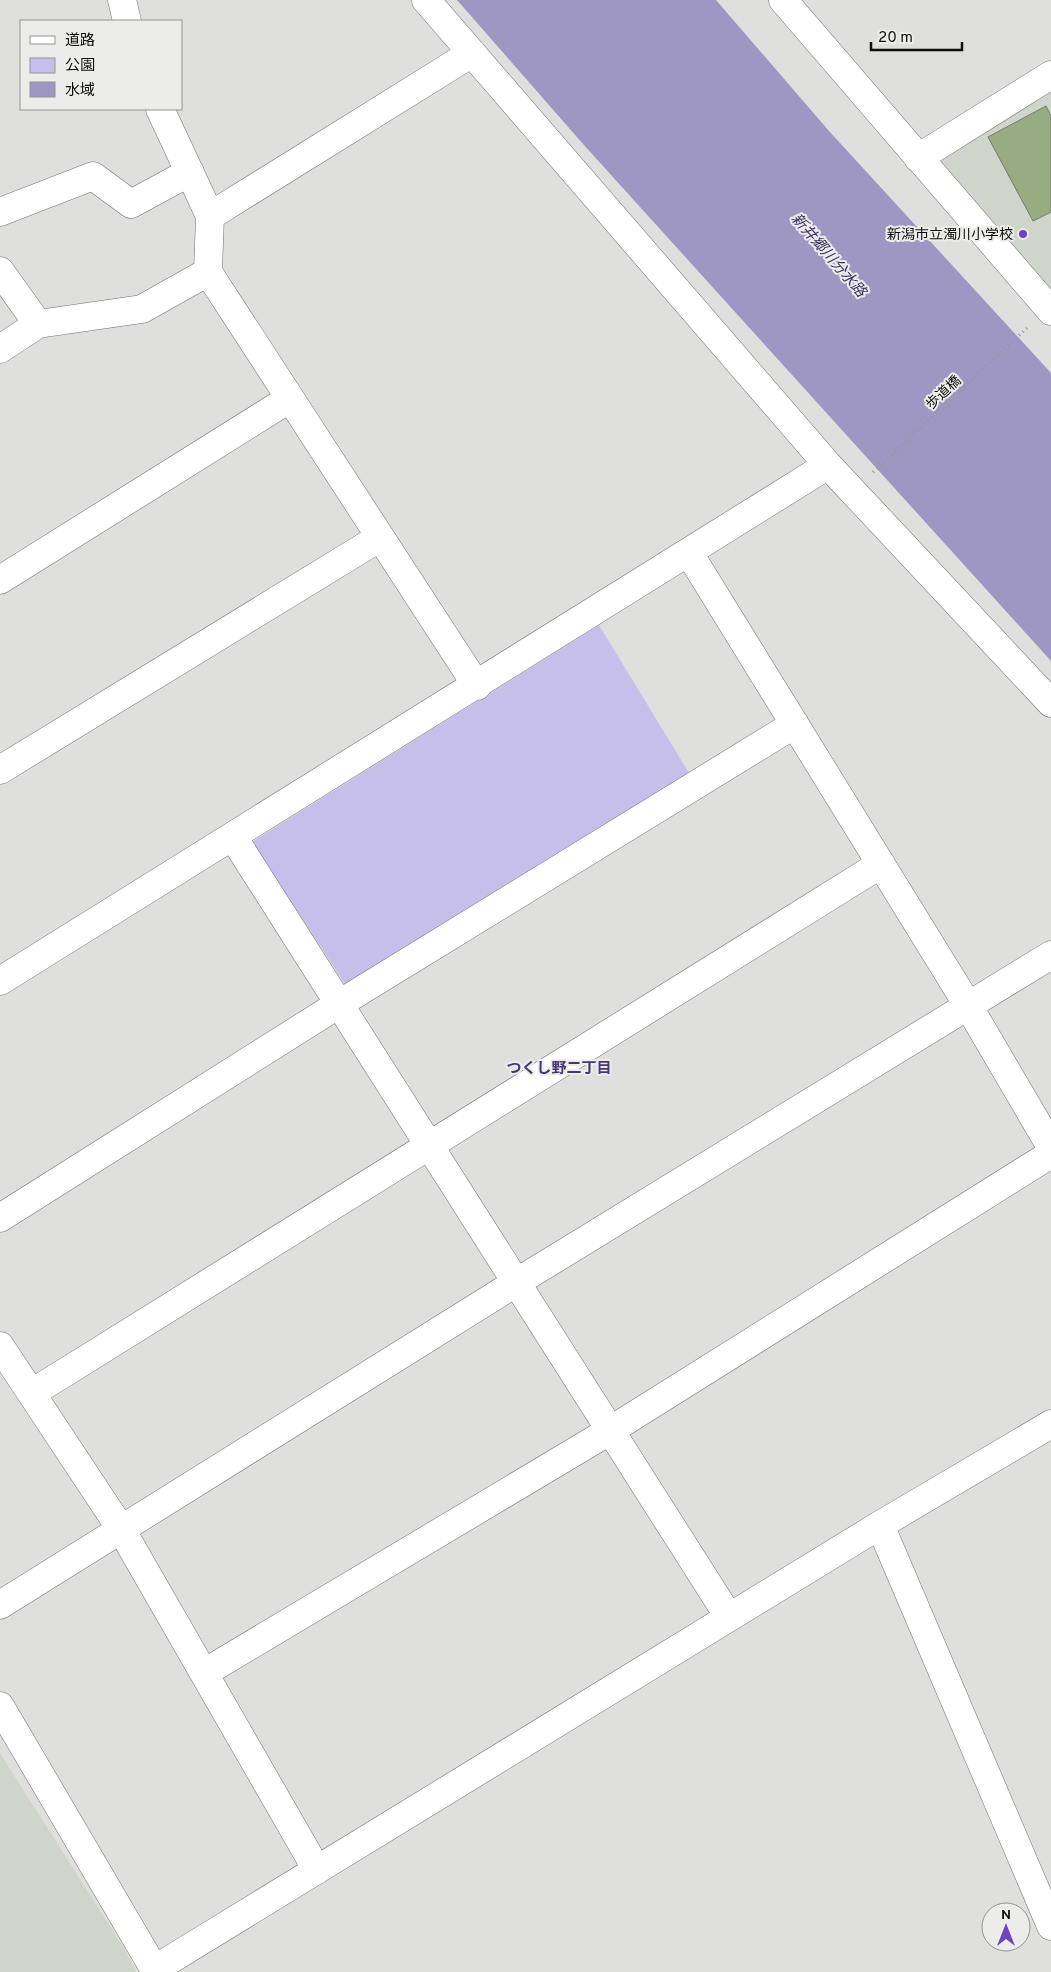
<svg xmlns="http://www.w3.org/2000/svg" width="1051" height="1972" font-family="Overpass,'Noto Sans JP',sans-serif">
<rect width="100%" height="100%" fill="#dfe0dd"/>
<path fill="#d0d5cc" d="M1051 88V292L939 177 940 154Z
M0 1753 125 1950 136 1972H0Z"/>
<path fill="#c6bfec" d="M599 625 689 773 345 984 252 842Z"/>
<path fill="#9f97c3" d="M457 0H716L829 131 1051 373V661L583 144Z"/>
<path fill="#97ac81" stroke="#767875" d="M1046 106 1051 116V212L1033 221 988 137Z"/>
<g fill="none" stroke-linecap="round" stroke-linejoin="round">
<g stroke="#6f706e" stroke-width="29">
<path id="minor" d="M122 0 127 21
M426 0 828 465 1051 703
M783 0 1051 311
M160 109 210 216 208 272 477 686
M918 158 1051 75
M0 212 93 176 131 204 190 172
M210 216 472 53
M0 271 38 324
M0 349 38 324 142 309 208 272
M689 553 969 1007 1051 1147
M0 580 289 399
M0 770 379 538
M233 837 729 1617
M0 981 828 465
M0 1218 339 1004 795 724
M0 1346 121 1529 317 1870
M32 1393 881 864
M880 1525 1051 1926
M0 1605 517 1282 1051 955
M204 1673 611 1430 1051 1154
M0 1706 156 1972
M155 1969 880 1525 1051 1424"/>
</g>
<path stroke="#969795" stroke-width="3" stroke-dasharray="1 4" stroke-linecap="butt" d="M873 472 1027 328"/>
<use href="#minor" stroke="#fff" stroke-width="28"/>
</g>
<circle fill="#6b46bf" stroke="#ecedea" stroke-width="2" cx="1023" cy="234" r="5"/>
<g text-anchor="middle" stroke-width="4" stroke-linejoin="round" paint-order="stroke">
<g font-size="14" fill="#0e0f0e" stroke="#ecedea" text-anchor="end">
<text x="1013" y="239">新潟市立濁川小学校</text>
</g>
<g font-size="14" fill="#0e0f0e" stroke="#ecedea">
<text transform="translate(943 392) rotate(-43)" y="5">歩道橋</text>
</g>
<g font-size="15" font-style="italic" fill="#3d2f66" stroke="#ecedea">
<text transform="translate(829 255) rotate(49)" y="5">新井郷川分水路</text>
</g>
<g font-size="15" font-weight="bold" fill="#463774" stroke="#ecedea">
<text x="559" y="1073">つくし野二丁目</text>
</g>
</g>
<rect x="20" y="20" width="162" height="90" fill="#ecedea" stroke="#939492"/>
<rect x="30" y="36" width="25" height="8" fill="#ffffff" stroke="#939492"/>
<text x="65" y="45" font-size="15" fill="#0e0f0e">道路</text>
<rect x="30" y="58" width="25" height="15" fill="#c6bfec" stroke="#939492"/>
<text x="65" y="70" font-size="15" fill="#0e0f0e">公園</text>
<rect x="30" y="82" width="25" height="15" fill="#9f97c3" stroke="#939492"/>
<text x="65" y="95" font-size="15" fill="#0e0f0e">水域</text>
<g transform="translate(1006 1927)"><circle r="24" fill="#ecedea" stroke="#939492"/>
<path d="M0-4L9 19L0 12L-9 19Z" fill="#6b46bf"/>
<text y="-8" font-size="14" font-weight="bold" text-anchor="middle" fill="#0e0f0e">N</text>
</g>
<path d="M871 42v8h91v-8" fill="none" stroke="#0e0f0e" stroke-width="2.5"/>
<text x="878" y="42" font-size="15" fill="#0e0f0e" stroke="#ecedea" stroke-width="4" paint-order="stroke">20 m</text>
</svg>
